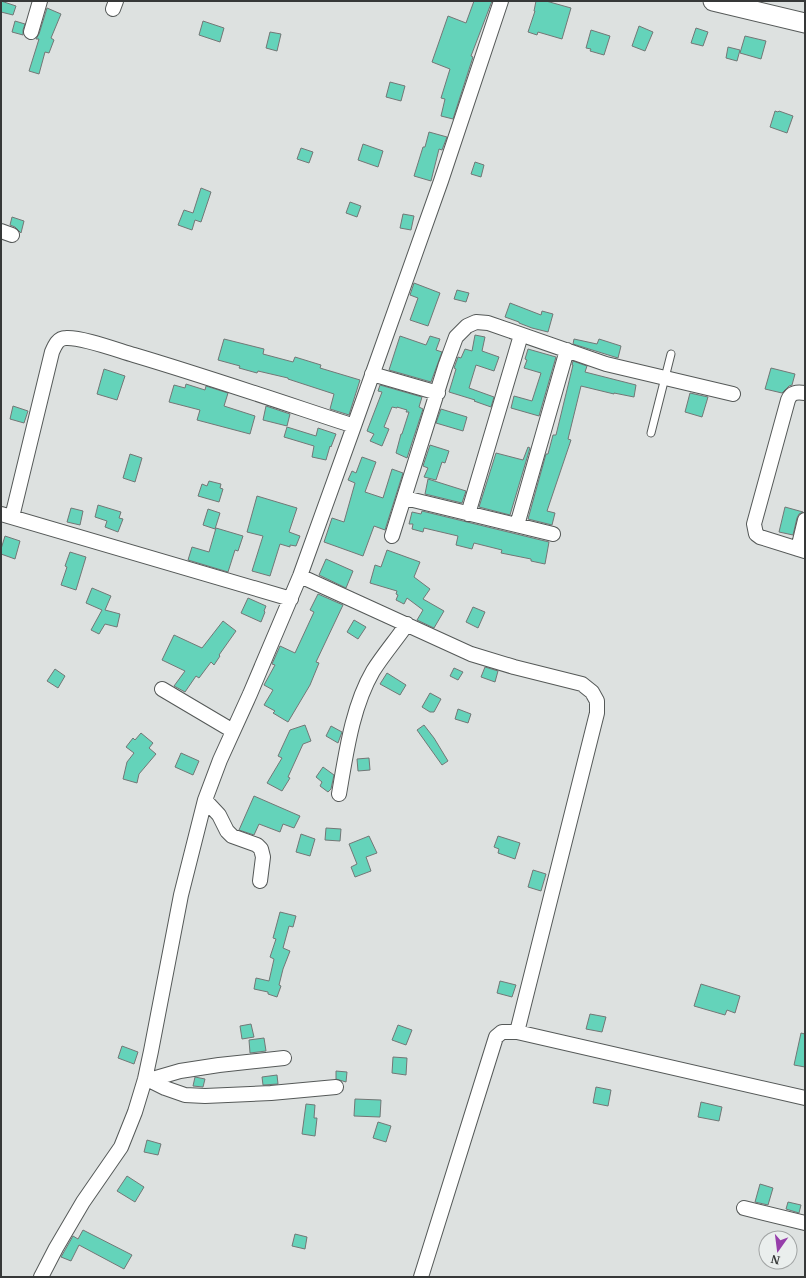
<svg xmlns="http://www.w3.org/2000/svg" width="806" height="1278" font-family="Merriweather,serif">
<rect width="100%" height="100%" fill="#dde1e0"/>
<path fill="#64d3ba" stroke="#737776" d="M1 1 16 6 13 15 1 12Z
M474 1H492L471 56 473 57 453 119 441 116 445 99 441 98 450 69 432 62 448 16 466 23Z
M536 1H546L571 8 562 39 538 32 537 35 528 32 535 11H534Z
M47 8 61 14 51 38 54 40 49 53 45 52 39 74 29 71 39 39H36L39 34Z
M15 21 25 24 23 30V35L12 32Z
M203 21 224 28 220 42 199 35Z
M639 26 653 32 645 51 632 46Z
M696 28 708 32 703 46 691 43Z
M591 30 610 36 604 55 590 51 591 49 586 48Z
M270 32 281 34 277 51 266 48Z
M745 36 766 41 761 59 740 53Z
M728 47 740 50 737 61 726 58Z
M390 82 405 86 401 101 386 97Z
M775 111 778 112 779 111 793 116 787 133 770 127Z
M429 132 447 137 442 150 439 149 431 181 414 176 423 147H425Z
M363 144 383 151 378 167 358 160Z
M301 148 313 152 309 163 297 159Z
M475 162 484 165 481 177 471 174Z
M201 188 211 192 201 222 195 220 192 230 178 225 184 210 193 213Z
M350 202 361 206 357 217 346 213Z
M403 214 414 216 411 230 400 228Z
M12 217 24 221 21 233 15 227 10 225Z
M414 283 440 293 428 326 410 320 418 298 410 295Z
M457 290 469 293 466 302 454 299Z
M510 303 541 315 542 311 553 314 548 332 532 328 519 323V322L505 317Z
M475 335 485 337 482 351 499 357 494 371 476 365 469 388 494 397 491 407 474 401 475 400 449 392 456 369 454 368 458 357 461 358 465 349 472 351Z
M400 336 426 345 430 336 440 339 436 350 442 352 431 382 389 370Z
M224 339 264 349 263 354 293 362 295 357 321 365 320 368 360 380 349 415 330 409 334 394 288 379V378L258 371 257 373 239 368 240 366 218 360Z
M574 339 597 344 599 339 621 346 618 358 573 344Z
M528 349 556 357 539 416 511 408 514 396 532 401 541 373 524 368 527 360 525 359Z
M573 361 587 366 585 372 636 385 634 397 614 393V394L581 386 568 439 571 440 547 511 555 513 552 525 528 519 546 454H548L553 435H556L573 365H572Z
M771 368 795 374 792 385 789 386 782 393 765 389Z
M104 369 125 376 117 400 97 394Z
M186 384 205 390 206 386 228 393 224 406 255 416 250 434 197 420 200 410 169 402 174 385 185 388Z
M380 385 422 397 419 407 423 409 407 458 396 453 401 434H402L409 412H406L407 410 397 407V408L392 407 384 427 389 429 382 446 370 441 374 434 367 431 382 392 378 391Z
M690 393 708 397 702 417 685 412Z
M13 406 28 411 24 423 10 419Z
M266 406 290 414 287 426 263 420Z
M441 409 467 417 463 431 436 423Z
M287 427 316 436 318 428 336 434 331 447 330 446 326 460 312 457 314 446 284 437Z
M430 445 449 451 445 463 442 462 436 480 424 477 428 468 423 466Z
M528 447 530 448 510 515 479 507 496 453 523 460Z
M130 454 142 458 135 482 123 478Z
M362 457 376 462 365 492 383 498 392 469 403 473 385 530 374 526 363 556 324 542 332 518 344 522 355 483 348 480 352 471 356 473Z
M428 479 466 491 462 503 425 494Z
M209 481 221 484 220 488 223 489 219 502 198 496 202 484 207 486Z
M257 496 297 508 289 532 300 536 296 546 290 545V547L280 544 270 576 252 571 263 536 247 532Z
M98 505 121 512 119 518 123 519 118 532 105 527 107 521 95 517Z
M785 507 803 512 799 514 797 518 793 535 779 532Z
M71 508 83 511 80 525 67 522Z
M208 509 220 513 215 529 203 525Z
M422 511 549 542 545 564 531 561V559L501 553 502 550 474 543 472 549 456 545 458 536 424 528 423 532 412 529 413 524H409L412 512 421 514Z
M216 528 243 536 238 551 235 550 228 572 188 560 192 547 209 552Z
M5 536 20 541 15 559 1 554V549Z
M387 550 420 562 414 577 430 589 423 599 444 611 434 628 417 620 423 610 407 598 404 604 396 600 398 595 396 594 397 591 370 583 375 565 381 567Z
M70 552 86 557 76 590 61 585 67 567 65 566Z
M326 559 353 571 346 588 319 575Z
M92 588 111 596 105 610 120 614 117 627 105 624 99 634 91 630 102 610 86 603Z
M318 594 343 605 316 662 319 663 310 685 288 722 273 713 275 711 264 705 273 690 264 685 275 665 272 664 280 646 295 653 314 612 310 610Z
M248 598 266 606 264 611 265 612 261 622 241 613Z
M473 607 485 612 478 628 466 622Z
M354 620 366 627 358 639 347 632Z
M223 621 236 631 219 655 220 656 214 665 211 662 199 678 196 676 185 692 174 686 185 671 162 660 174 635 202 648Z
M485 667 498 671 495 682 481 677Z
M454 668 463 672 458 680 450 676Z
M55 669 65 676 58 688 47 681Z
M387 673 406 685 400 695 380 684Z
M430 693 441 699 434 712H430L422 707Z
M458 709 471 714 468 723 455 719Z
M305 725 311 741 303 744 288 777 290 778 282 791 267 783 282 758 278 756 290 730Z
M424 725 434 738 448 761 442 765 417 730Z
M331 726 342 732 338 743 326 736Z
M141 733 153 743 149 748 156 754 139 774 137 783 123 779 127 762 134 753 126 747 133 738 135 740Z
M181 753 199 761 193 775 175 767Z
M369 758 370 770 358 771 357 759Z
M323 767 334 775 331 789 328 792 320 786 322 782 316 777Z
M254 796 300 816 294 828 283 824 280 832 259 824 254 835 239 830Z
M326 828 341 829 340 841 325 840Z
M301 834 315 839 310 856 296 852Z
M369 836 377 853 366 857 371 871 355 877 351 867 357 864 349 844Z
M498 836 520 843 515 859 498 853 499 849 494 847Z
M533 870 546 874 541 891 528 887Z
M280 912 296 916 293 927 289 926 283 948 290 951 283 969 279 985 281 986 277 997 268 994V992L254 989 256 978 269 981 274 959 270 957 276 939 273 938Z
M500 981 516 985 512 997 497 993Z
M701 984 740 996 735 1013 727 1010 725 1015 694 1006Z
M590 1014 606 1017 602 1032 586 1029Z
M251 1024 254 1037 242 1039 240 1026Z
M398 1025 412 1030 406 1045 392 1040Z
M801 1033 805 1034V1067L794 1065Z
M264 1038 266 1051 250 1053 249 1040Z
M122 1046 138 1052 134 1064 118 1058Z
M393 1057 407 1058 406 1075 392 1073Z
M336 1071 347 1072 346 1082 336 1079Z
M277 1075 278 1084 263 1085 262 1077Z
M195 1077 205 1079 203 1087 193 1086Z
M596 1087 611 1090 608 1106 593 1103Z
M355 1099 381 1100 380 1117 354 1116Z
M701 1102 722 1107 719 1121 698 1117Z
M306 1104 315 1105 314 1118H317L315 1136 302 1134Z
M378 1122 391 1126 386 1142 373 1138Z
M147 1140 161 1144 158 1155 144 1152Z
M127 1176 144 1187 135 1202 117 1191Z
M760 1184 773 1188 768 1205 755 1202Z
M788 1202 801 1205 799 1213 786 1209Z
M83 1230 132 1255 124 1269 79 1245 71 1261 61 1257 73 1236 78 1239Z
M295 1234 307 1237 305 1249 292 1246Z"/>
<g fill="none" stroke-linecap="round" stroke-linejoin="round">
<g stroke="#555958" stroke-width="9">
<path id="lane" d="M651 433 671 354"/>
</g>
<g stroke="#555958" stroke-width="16">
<path id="street" d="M113 9 116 1
M31 32 40 1
M1 231 12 235
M372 374 438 393
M805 393C797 392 791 392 788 400L754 524 756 534 760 537 805 551
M405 498 553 534
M1 514 291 599
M468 514 521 335
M12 517 52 352C55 345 58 338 66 338 82 337 117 350 134 355 208 377 281 402 354 426
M517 525 567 350
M392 536 445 367 456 337 467 326 476 322 488 323 606 364 733 394
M798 549 805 520
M300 576 471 654 514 667 582 684 592 692 597 701V713L517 1032
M162 689 233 731
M339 794C346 754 352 707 373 671 383 655 396 640 407 624
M205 800 219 815 227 831 232 836 257 845 261 849 263 857 260 881
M145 1079 149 1080 165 1088 185 1095 205 1096 271 1093 336 1087
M149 1080 180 1071 219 1065 284 1058
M744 1208 805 1223
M41 1277 56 1248 83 1202 121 1147 135 1112 145 1079 151 1051 181 895 205 800 220 760 250 694 300 576 354 426 441 181 501 1
M421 1277 496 1037 502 1032H517L805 1098"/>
</g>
<g stroke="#555958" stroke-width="21">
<path id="secondary" d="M713 1 805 23"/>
</g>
<use href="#lane" stroke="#fff" stroke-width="7"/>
<use href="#street" stroke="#fff" stroke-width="14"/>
<use href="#secondary" stroke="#fff" stroke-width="19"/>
</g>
<rect width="806" height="1278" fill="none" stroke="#363838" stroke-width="4"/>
<g transform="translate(778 1250) rotate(194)"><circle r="19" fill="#eaeeed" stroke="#a2a5a5"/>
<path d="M0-3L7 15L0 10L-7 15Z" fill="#963eaa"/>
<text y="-6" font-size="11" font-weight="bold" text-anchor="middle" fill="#363838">N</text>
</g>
</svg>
